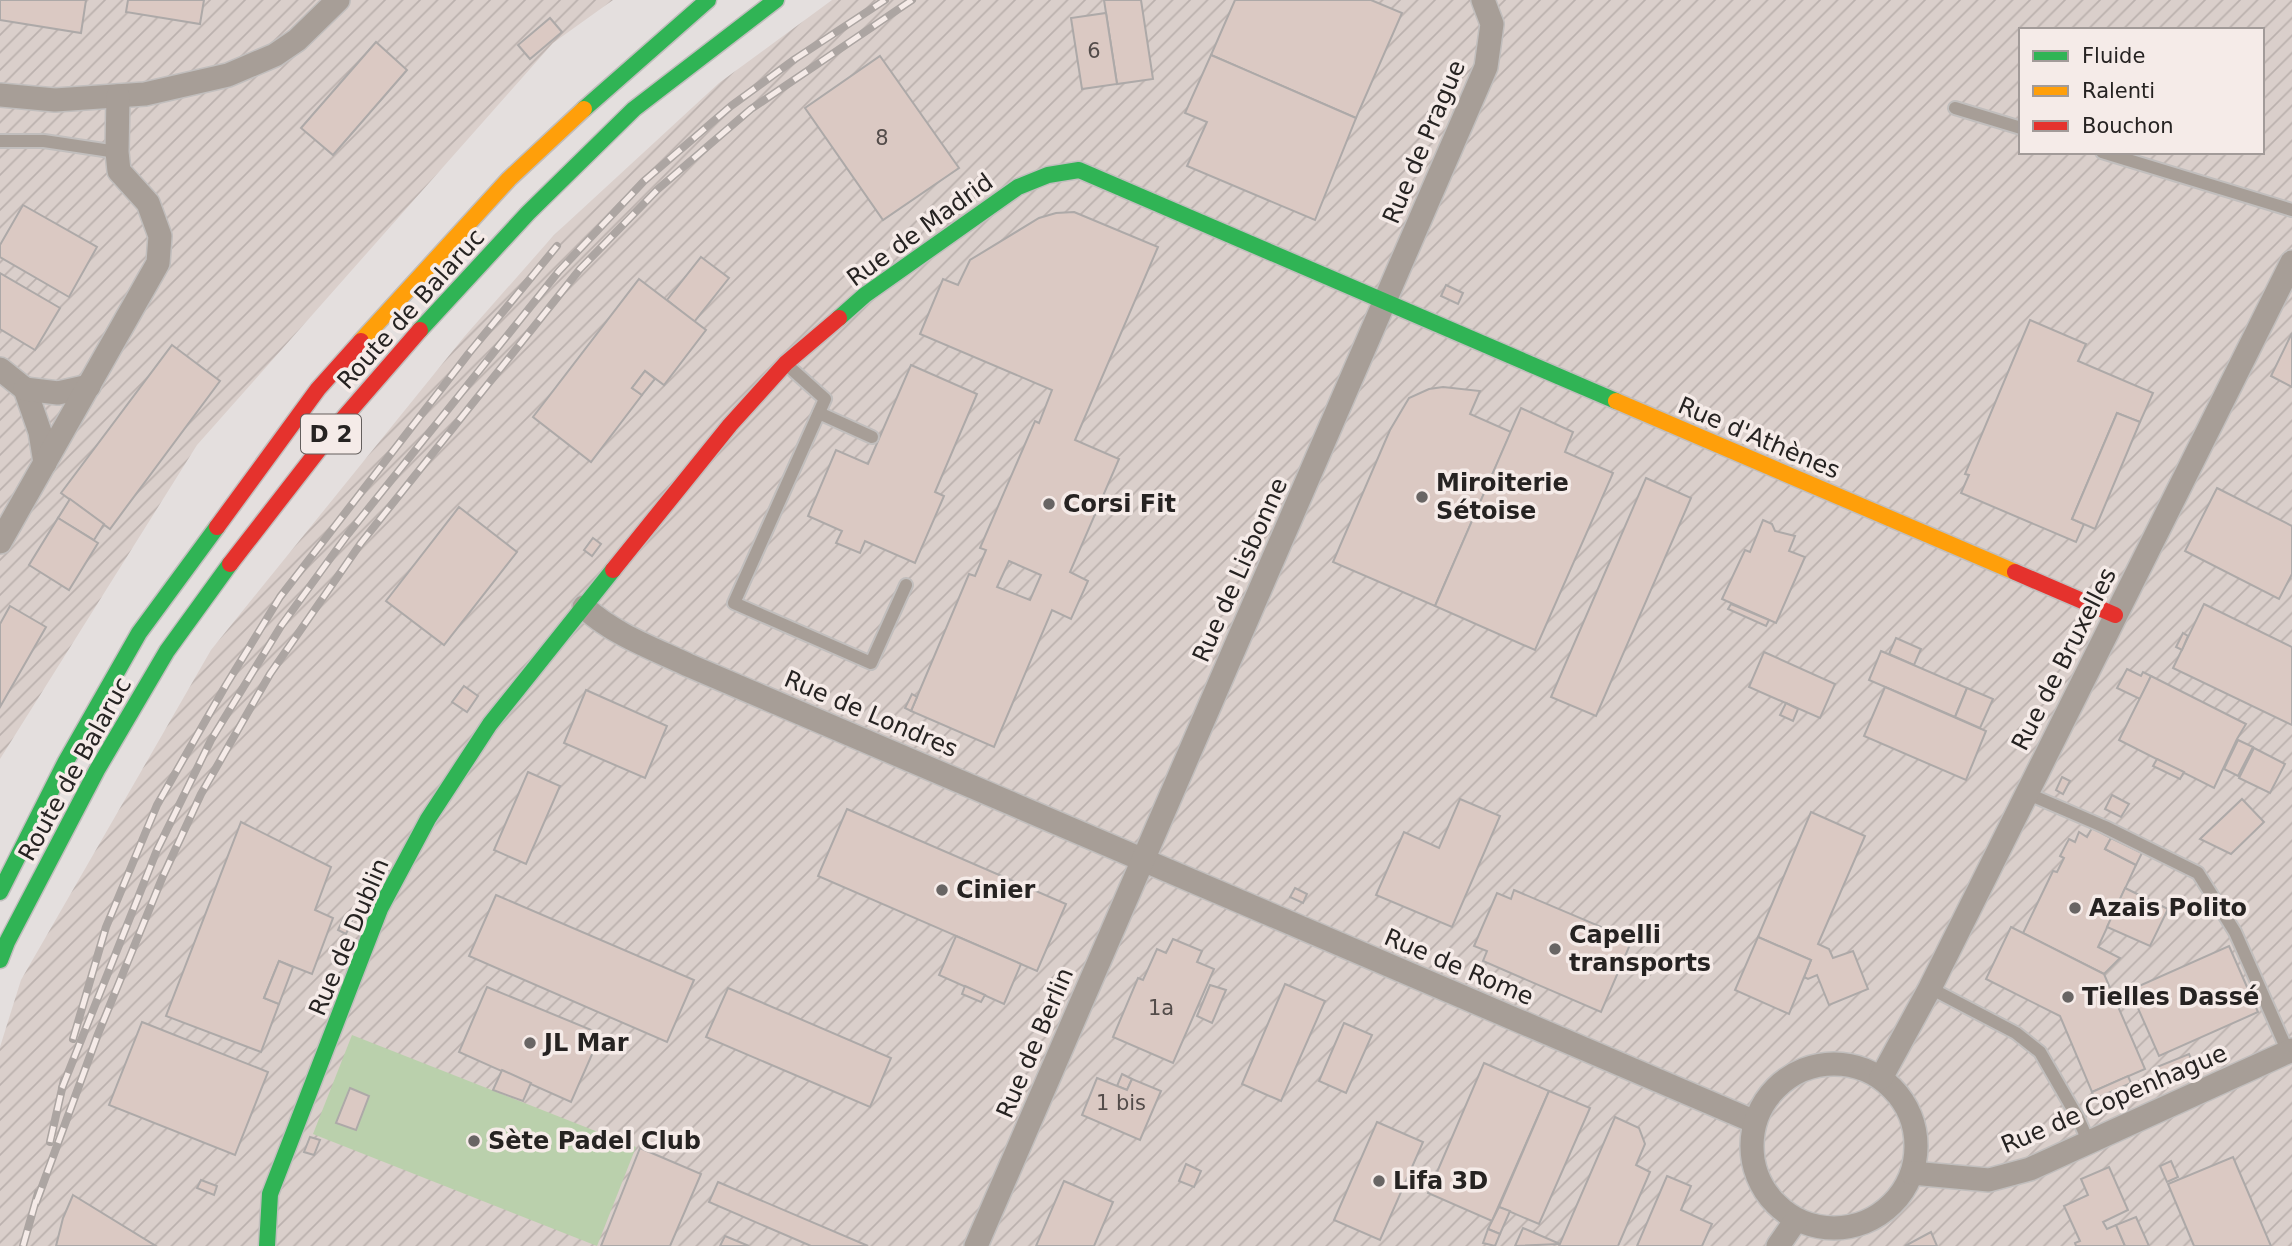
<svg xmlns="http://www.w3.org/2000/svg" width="2292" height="1246" font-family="'DejaVu Sans',sans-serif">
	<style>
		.industrial { fill: url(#industrial-furrows); fill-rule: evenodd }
		.park { fill: #bad0ac }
		.building { fill: #dbc9c3; stroke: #ada9a8; stroke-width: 2; fill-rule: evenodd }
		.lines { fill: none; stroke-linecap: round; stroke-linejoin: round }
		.lane-casing { stroke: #c1bebd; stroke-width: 16 }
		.street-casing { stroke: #c1bebd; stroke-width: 26 }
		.fast-casing { stroke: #c1bebd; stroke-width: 19 }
		.slow-casing { stroke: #c1bebd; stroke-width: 19 }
		.jam-casing { stroke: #c1bebd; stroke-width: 19 }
		.lane { stroke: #a79e97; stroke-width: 12 }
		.street { stroke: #a79e97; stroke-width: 23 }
		.fast { stroke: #30b455; stroke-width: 16 }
		.slow { stroke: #ff9f0a; stroke-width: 16 }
		.jam { stroke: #e5322d; stroke-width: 16 }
		.rail-casing { stroke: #aca5a2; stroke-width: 8 }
		.rail { stroke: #f5ebe8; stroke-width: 5; stroke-dasharray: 16; stroke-linecap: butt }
		.poi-dot { fill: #686564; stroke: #f5ebe8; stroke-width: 2.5 }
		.labels { text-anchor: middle; stroke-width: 7; stroke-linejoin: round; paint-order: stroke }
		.number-label { font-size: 21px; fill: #534c4a }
		.shield { fill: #f5ebe8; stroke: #645f5d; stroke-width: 2 }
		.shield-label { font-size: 23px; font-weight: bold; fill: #262322 }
		.street-label { font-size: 24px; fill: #262322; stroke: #f5ebe8 }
		.poi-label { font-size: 24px; font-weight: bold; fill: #262322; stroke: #f5ebe8; text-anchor: start }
	</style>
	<defs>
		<pattern id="industrial-furrows" width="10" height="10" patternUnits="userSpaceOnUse" patternTransform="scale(1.75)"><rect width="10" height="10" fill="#dacfcb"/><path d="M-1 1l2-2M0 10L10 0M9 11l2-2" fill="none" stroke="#bbb1ae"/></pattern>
	</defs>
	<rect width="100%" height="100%" fill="#e4dfde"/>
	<!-- industrial -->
	<g class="industrial">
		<path d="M0,0H613L553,43L197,445L0,759Z"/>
		<path d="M832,0H2292V1246H0V1047L21,980L211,650L464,337L554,235L719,83ZM2021,30H2262V152H2021Z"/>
	</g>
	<!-- park -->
	<path class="park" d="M352,1035L636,1147L597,1246L313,1134Z"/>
	<!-- building -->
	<g class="building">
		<path d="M0,0H86L81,33L0,20Z"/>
		<path d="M128,0H204L200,24L126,12Z"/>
		<path d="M1104,0H1141L1153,79L1117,84Z"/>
		<path d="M1235,0H1371L1402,13L1356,118L1211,55Z"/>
		<path d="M1106,13L1117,84L1082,89L1071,18Z"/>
		<path d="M550,18L562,32L530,59L518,45Z"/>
		<path d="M376,42L407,70L333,155L301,128Z"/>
		<path d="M1211,55L1356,118L1315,220L1187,166L1207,122L1185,113Z"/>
		<path d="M880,56L959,168L883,220L805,108Z"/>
		<path d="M23,205L97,247L69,297L0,257V245Z"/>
		<path d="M1074,212L1158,247L1075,440L1119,459L1070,572L1088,581L1071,619L1052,610L994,747L911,711L969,574L975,576L986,550L980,548L1035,421L1039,423L1052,390L920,334L943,279L958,285L970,260L1039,218L1056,213ZM1009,561L1041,575L1030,600L997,587Z"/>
		<path d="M701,257L729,278L694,322L667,300Z"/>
		<path d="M0,273L60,308L35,350L0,329Z"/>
		<path d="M639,279L706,330L664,385L645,371L632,388L642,395L591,462L533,417Z"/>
		<path d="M1446,285L1463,293L1458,304L1441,296Z"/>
		<path d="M2030,320L2086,344L2078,361L2153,393L2140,422L2117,413L2072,519L2084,524L2076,542L1961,493L1969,475L1965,474Z"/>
		<path d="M2292,333V387L2271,376Z"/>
		<path d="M172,345L220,381L110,529L61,493Z"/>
		<path d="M911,365L977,394L935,492L944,496L915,563L865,541L860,553L836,543L842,531L808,516L836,450L868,464Z"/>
		<path d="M645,371L655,379L642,395L632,388Z"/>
		<path d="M1443,387L1480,391L1470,414L1511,432L1435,606L1333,562L1390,430L1409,398L1429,389Z"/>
		<path d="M1521,408L1573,432L1565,452L1613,473L1535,650L1435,606Z"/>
		<path d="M2117,413L2140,422L2095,529L2072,519Z"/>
		<path d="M1646,478L1691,498L1596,716L1551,697Z"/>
		<path d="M2217,488L2292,526V574L2279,599L2185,551Z"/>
		<path d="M70,499L104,524L94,540L58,518Z"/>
		<path d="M459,507L517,552L444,645L386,601Z"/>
		<path d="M58,518L98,543L69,590L29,565Z"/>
		<path d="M1763,520L1772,524L1775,531L1795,536L1789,551L1805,557L1776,623L1722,599L1745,550L1750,552Z"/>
		<path d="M593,538L601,544L592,556L584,550Z"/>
		<path d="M1731,604L1769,620L1766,626L1728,609Z"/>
		<path d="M2204,604L2292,647V725L2173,668Z"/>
		<path d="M10,606L46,627L0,707V624Z"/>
		<path d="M2183,633L2188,636L2182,650L2176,647Z"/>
		<path d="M1896,638L1921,649L1914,665L1889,654Z"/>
		<path d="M1881,651L1967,688L1955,717L1869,680Z"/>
		<path d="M1764,652L1835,684L1820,718L1749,687Z"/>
		<path d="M2127,669L2141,676L2143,672L2151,676L2140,699L2117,688Z"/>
		<path d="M2151,676L2246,724L2237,739L2214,788L2119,740Z"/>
		<path d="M464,686L478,696L467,712L452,702Z"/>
		<path d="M1885,687L1986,731L1966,780L1864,736Z"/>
		<path d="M1967,688L1993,699L1980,728L1955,717Z"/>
		<path d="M586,690L667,726L645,778L564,743Z"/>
		<path d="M912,694L917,697L911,711L905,708Z"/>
		<path d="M1786,703L1798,709L1793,721L1780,715Z"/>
		<path d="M2238,740L2253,747L2238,776L2224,769Z"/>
		<path d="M2254,748L2285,764L2270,793L2239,778Z"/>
		<path d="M2157,759L2184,772L2180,779L2153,766Z"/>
		<path d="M528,772L560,786L526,864L494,850Z"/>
		<path d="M2062,777L2070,781L2063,794L2056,790Z"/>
		<path d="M2112,795L2129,804L2121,817L2105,809Z"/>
		<path d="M1460,799L1500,816L1452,927L1376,895L1404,832L1439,848Z"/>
		<path d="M2242,799L2264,822L2231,854L2200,839Z"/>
		<path d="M847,809L1066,904L1037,971L818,876Z"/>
		<path d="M1811,812L1865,836L1818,944L1829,949L1833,958L1853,951L1868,989L1829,1005L1817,975L1808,979L1804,977L1811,960L1758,937Z"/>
		<path d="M241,822L331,867L315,910L333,918L312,974L279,961L264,998L279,1004L261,1052L166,1016Z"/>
		<path d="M2092,828L2111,838L2105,849L2136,865L2098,947L2120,958L2104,974L2023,933L2053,871L2057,872L2064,858L2060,856L2069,839L2075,842L2079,832L2087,837Z"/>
		<path d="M2111,838L2142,853L2136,865L2105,849Z"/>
		<path d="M1295,888L1307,894L1303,903L1290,897Z"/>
		<path d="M2125,888L2168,909L2150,946L2107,927Z"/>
		<path d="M1514,890L1632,940L1601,1012L1483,961L1487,951L1474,946L1497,893L1511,899Z"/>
		<path d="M496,895L694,980L667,1042L469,956Z"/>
		<path d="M344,917L352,921L346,934L338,930Z"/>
		<path d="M2011,927L2104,974L2145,1069L2092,1092L2060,1016L1986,979Z"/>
		<path d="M956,936L1021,964L1004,1004L939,975Z"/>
		<path d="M1758,937L1811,960L1789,1014L1735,990Z"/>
		<path d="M1173,939L1202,951L1197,962L1214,969L1173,1063L1113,1037L1138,978L1143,980L1157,949L1166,953Z"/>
		<path d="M2229,946L2258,1012L2159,1056L2130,990Z"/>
		<path d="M279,961L293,967L279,1004L264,998Z"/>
		<path d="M1285,984L1325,1001L1281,1101L1242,1084Z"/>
		<path d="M1210,985L1226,990L1212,1023L1197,1016Z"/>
		<path d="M965,986L985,995L981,1002L962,994Z"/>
		<path d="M487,987L601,1034L571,1102L459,1052Z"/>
		<path d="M728,988L891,1058L870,1107L706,1037Z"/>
		<path d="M142,1022L268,1072L235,1155L109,1105Z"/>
		<path d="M1344,1023L1372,1035L1346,1093L1319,1081Z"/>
		<path d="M2189,1054L2195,1068L2158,1083L2152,1069Z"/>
		<path d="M1484,1063L1549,1091L1492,1221L1428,1193Z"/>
		<path d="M502,1070L531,1083L523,1101L493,1090Z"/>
		<path d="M1122,1074L1132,1079L1127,1090L1117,1086Z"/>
		<path d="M2128,1076L2131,1083L2095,1099L2092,1092Z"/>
		<path d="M1097,1078L1127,1090L1132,1079L1161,1091L1140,1140L1082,1115Z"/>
		<path d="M350,1088L369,1096L356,1130L336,1123Z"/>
		<path d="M1549,1091L1590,1108L1539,1224L1499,1207Z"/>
		<path d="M1615,1117L1639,1128L1645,1144L1636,1165L1650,1172L1618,1246H1559Z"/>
		<path d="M1377,1122L1423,1142L1380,1240L1334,1220Z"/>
		<path d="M310,1137L320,1140L314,1155L304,1152Z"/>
		<path d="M640,1148L701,1174L670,1246H601Z"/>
		<path d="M2233,1157L2271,1246H2194L2168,1184Z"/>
		<path d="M2171,1161L2178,1177L2167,1182L2160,1166Z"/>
		<path d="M1186,1164L1201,1171L1194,1187L1179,1181Z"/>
		<path d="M2109,1167L2128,1210L2103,1222L2107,1229L2116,1225L2125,1246H2076L2075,1243L2080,1241L2064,1206L2088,1195L2081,1179Z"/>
		<path d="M1667,1176L1691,1186L1681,1210L1712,1224L1702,1246H1637Z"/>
		<path d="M201,1180L217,1186L214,1195L197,1188Z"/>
		<path d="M1064,1181L1113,1202L1094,1246H1036Z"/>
		<path d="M718,1182L868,1246H811L709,1202Z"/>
		<path d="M73,1195L156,1246H56L63,1218Z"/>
		<path d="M1499,1207L1510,1211L1500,1234L1488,1229Z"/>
		<path d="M2136,1217L2149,1246H2125L2116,1225Z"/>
		<path d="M1523,1228L1560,1244L1515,1246Z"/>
		<path d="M1488,1229L1500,1234L1495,1246L1483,1243Z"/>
		<path d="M1931,1232L1937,1246H1905Z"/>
		<path d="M725,1236L749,1246H720Z"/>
	</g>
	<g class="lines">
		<defs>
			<g id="lane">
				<path d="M1955,108L2021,128"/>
				<path d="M0,141H44L117,152"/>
				<path d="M2102,152L2292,210"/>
				<path d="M786,364L825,399L734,603L871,663L906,585"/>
				<path d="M819,413L872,437"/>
				<path d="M2026,793L2105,827L2198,873L2235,932L2288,1052"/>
				<path d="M1930,988L2016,1033L2040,1052L2078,1118L2089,1143"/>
			</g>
			<g id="street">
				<path d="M0,95L55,100L145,94L228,75L275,55L297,40L338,0"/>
				<path d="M0,369L25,389L40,432L45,463"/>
				<path d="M25,389L58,393L89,386"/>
				<path d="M0,542L158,263L160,236L148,203L119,171L117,152L118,96"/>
				<path d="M584,607C613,634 652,648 688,665L1755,1122"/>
				<circle cx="1834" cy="1146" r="82"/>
				<path d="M1881,1078L1930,988L2292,262"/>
				<path d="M1912,1173L1989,1180L2030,1169L2292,1050"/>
				<path d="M976,1246L1486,67L1492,24L1483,0"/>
				<path d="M1778,1246L1796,1220"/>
			</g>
			<g id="fast">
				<path d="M584,109L708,0"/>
				<path d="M839,318L865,295L1018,187L1048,175L1079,170L1616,401"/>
				<path d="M420,330L528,213L634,109L776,0"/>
				<path d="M0,892L65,763L139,633L217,527"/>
				<path d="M0,960L7,942L97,770L167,651L230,564"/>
				<path d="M267,1246L270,1194L380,909L428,819L490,724L613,570"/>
			</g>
			<g id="slow">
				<path d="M361,341L509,179L584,109"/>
				<path d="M1616,401L2015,572"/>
			</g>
			<g id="jam">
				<path d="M217,527L318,389L361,341"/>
				<path d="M230,564L341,421L420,330"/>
				<path d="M613,570L730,425L786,363L839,318"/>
				<path d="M2015,572L2115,615"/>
			</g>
		</defs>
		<!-- lane casing -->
		<use href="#lane" class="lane-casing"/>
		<!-- street casing -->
		<use href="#street" class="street-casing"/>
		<!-- fast casing -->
		<use href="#fast" class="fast-casing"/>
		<!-- slow casing -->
		<use href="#slow" class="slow-casing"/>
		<!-- jam casing -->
		<use href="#jam" class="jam-casing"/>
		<!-- lane -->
		<use href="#lane" class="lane"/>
		<!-- street -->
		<use href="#street" class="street"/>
		<!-- fast -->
		<use href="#fast" class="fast"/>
		<!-- slow -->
		<use href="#slow" class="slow"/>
		<!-- jam -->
		<use href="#jam" class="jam"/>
		<defs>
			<g id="rail">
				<path d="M73,1039L106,927L157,805L226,685L280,597L469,353L557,246"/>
				<path d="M62,1088L157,850L211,740L281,626L348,534L559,271L644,181L731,106L795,59L885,0"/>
				<path d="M50,1142L64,1080"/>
				<path d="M36,1203L98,1034L163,876L201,794L270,674L361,543L580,269L658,189L751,109L912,0"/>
				<path d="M23,1246L38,1193"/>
			</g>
		</defs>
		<!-- rail casing -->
		<use href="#rail" class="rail-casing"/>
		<!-- rail -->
		<use href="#rail" class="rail"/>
	</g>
	<!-- markers -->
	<g class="poi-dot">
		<circle cx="1422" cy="497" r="7"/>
		<circle cx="1049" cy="504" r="7"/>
		<circle cx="942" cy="890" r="7"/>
		<circle cx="2075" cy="908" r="7"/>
		<circle cx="1555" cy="949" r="7"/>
		<circle cx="2068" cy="997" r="7"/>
		<circle cx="530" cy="1043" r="7"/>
		<circle cx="474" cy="1141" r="7"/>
		<circle cx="1379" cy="1181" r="7"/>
	</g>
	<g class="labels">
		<!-- number labels -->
		<g class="number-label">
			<text x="1094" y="58">6</text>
			<text x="882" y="145">8</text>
			<text x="1161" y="1015">1a</text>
			<text x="1121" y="1110">1 bis</text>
		</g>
		<!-- shield labels -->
		<rect class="shield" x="301" y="414.5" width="60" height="39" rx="5"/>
		<g class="shield-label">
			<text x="331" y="442">D 2</text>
		</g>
		<!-- street labels -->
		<g class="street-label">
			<text transform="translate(1424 142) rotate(-67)" y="8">Rue de Prague</text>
			<text transform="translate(920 230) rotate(-36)" y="8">Rue de Madrid</text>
			<text transform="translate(411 309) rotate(-48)" y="8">Route de Balaruc</text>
			<text transform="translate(1759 438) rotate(23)" y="8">Rue d'Athènes</text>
			<text transform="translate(1240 570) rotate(-66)" y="8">Rue de Lisbonne</text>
			<text transform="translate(2064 659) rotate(-63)" y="8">Rue de Bruxelles</text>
			<text transform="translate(871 714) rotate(23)" y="8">Rue de Londres</text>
			<text transform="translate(75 769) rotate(-61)" y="8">Route de Balaruc</text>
			<text transform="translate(349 937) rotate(-67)" y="8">Rue de Dublin</text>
			<text transform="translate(1459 967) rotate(23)" y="8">Rue de Rome</text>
			<text transform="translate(1035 1043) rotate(-67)" y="8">Rue de Berlin</text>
			<text transform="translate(2114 1099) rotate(-23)" y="8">Rue de Copenhague</text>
		</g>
		<!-- poi labels -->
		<g class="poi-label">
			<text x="1436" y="491">Miroiterie<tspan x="1436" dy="28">Sétoise</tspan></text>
			<text x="1063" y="512">Corsi Fit</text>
			<text x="956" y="898">Cinier</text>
			<text x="2089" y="916">Azais Polito</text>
			<text x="1569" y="943">Capelli<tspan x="1569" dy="28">transports</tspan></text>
			<text x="2082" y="1005">Tielles Dassé</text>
			<text x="544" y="1051">JL Mar</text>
			<text x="488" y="1149">Sète Padel Club</text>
			<text x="1393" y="1189">Lifa 3D</text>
		</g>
	</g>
	<!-- legend -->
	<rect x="2019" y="28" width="245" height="126" fill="#f5ebe8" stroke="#a29b99" stroke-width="2"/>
	<rect x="2033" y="51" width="35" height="10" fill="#30b455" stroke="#a29b99" stroke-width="2"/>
	<text x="2082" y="63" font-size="21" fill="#262322">Fluide</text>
	<rect x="2033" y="86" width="35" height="10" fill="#ff9f0a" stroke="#a29b99" stroke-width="2"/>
	<text x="2082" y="98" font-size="21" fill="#262322">Ralenti</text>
	<rect x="2033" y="121" width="35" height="10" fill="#e5322d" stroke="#a29b99" stroke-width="2"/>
	<text x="2082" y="133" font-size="21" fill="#262322">Bouchon</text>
</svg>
